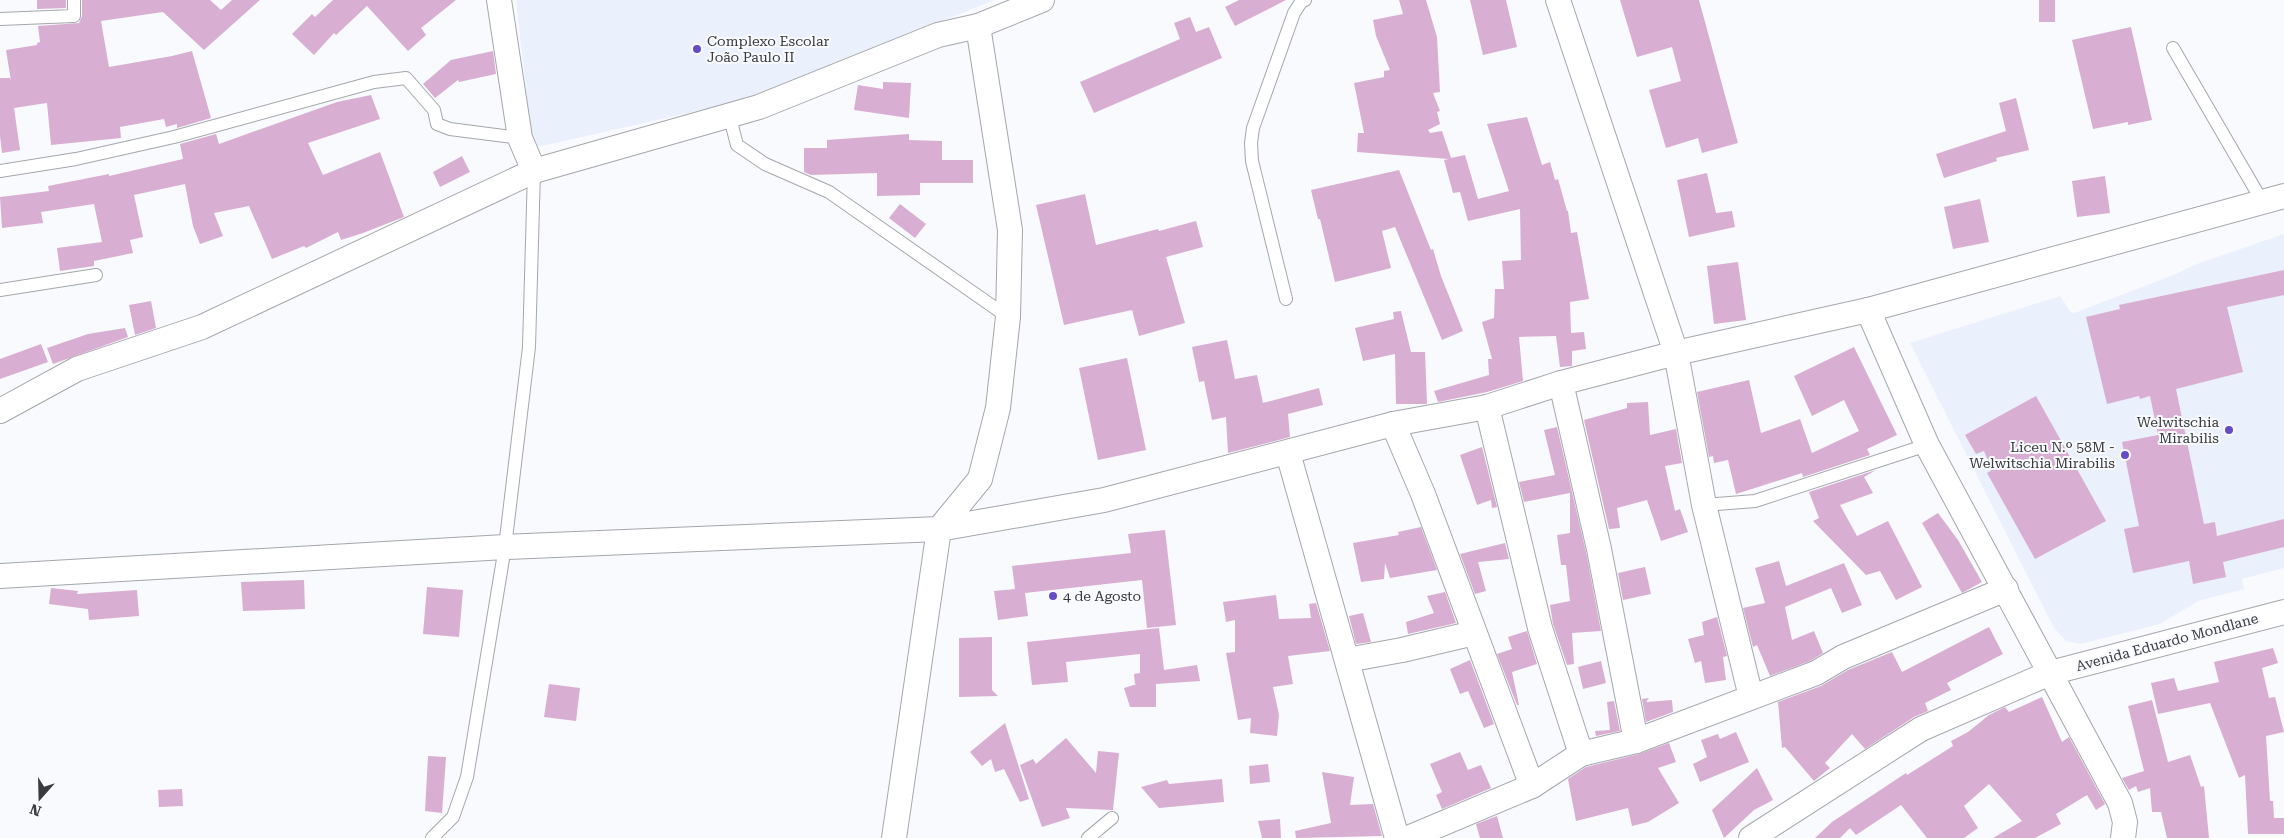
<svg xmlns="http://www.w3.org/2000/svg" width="2284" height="838" font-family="'Roboto Serif',serif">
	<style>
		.built { fill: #eaf0fc }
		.building { fill: #d9aed3 }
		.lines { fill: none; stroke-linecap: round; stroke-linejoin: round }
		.lane-casing { stroke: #a4a7ab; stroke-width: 14 }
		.street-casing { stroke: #a4a7ab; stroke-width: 26 }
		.lane { stroke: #fff; stroke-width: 12 }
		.street { stroke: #fff; stroke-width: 24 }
		.poi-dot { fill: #654bc4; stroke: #f8fafe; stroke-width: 2 }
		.labels { text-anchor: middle; stroke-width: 4; stroke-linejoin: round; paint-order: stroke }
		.poi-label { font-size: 14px; fill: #393b3d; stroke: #f8fafe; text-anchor: start }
		.street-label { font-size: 14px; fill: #393b3d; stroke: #f8fafe }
	</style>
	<rect width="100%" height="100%" fill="#f8fafe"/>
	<!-- built -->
	<g class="built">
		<path d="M516,0H994L750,99L533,148Z"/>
		<path d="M2284,234V568L2242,579L2244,589L2198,601L2160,624L2081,644L2066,641L2054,628L1910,343L2060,296L2072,314L2176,274L2197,264Z"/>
	</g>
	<!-- building -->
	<g class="building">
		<path d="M37,0H66V8L37,9Z"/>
		<path d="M82,0H210L221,10L232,0H260L204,50L163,12L101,21L109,67L172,56L192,51L211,118L177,128V124L166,127L164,119L120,127L121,138L51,145L47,103L14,108L20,150L2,153L0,136V78H10L11,81L6,50L37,45V43L40,42L38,26L79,23L82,16Z"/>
		<path d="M333,0H456L421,28L426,35L408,51L367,6L336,35L334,33L314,55L292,34L312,14L315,17Z"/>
		<path d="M1239,0H1286L1235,26L1225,7Z"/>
		<path d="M1399,0H1426L1437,37L1440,92L1433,93L1440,111L1437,112L1440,124L1428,130L1430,133L1442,131L1451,158L1465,155L1478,199L1509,191L1487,124L1527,117L1542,165L1550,162L1555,180L1558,179L1567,211H1568L1571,233L1577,232L1589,299L1570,302L1571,333L1584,332L1586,349L1572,351V366L1560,367L1556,336L1519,337L1523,381L1487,392L1438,402L1434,391L1489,375L1488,359H1492L1482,322L1494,318L1495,289H1504L1502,261L1521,260L1520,209L1468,221L1460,192L1453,193L1444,160L1449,159L1357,152L1358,133H1364L1354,83L1384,77V71L1390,70L1376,36L1373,20L1403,14Z"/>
		<path d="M1470,0H1506L1517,47L1483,55Z"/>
		<path d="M1620,0H1699L1738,143L1702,153L1698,138L1666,148L1649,90L1681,81L1672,47L1637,57Z"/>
		<rect x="2039" y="0" width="16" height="22"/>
		<path d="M1190,17L1196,32L1209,27L1222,58L1094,113L1080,82L1180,39L1174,23Z"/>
		<path d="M2131,27L2152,120L2128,125V122L2093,129L2072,40Z"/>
		<path d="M493,51L496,74L459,82L458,80L435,98L423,84L451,60Z"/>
		<path d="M883,82L911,83L909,118L854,110L858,85L883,89Z"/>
		<path d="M371,95L380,119L308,143L323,175L380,152L404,217L363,233L341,240L338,232L306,248L304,246L272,259L249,206L214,213L223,236L200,244L193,226L185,184L134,195L143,237L130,240L133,253L94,261V266L60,271L57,248L102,242L94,204L41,212L43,223L2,228L0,197L49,191L48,186L109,174V176L183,159L180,144L216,134L219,144L337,102Z"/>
		<path d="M2016,98L2029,150L1996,158L1997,161L1944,178L1936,154L2006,131L1999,103Z"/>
		<path d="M909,134V140L942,141V160H973V183H920V195L877,196V173L811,175L804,172V148H827V140Z"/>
		<path d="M462,156L470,172L440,187L433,172Z"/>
		<path d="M1399,170L1431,250L1433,249L1441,276L1463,331L1442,340L1395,227L1382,231L1391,268L1335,282L1320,219H1318L1311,190Z"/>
		<path d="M1707,173L1716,213L1732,211L1735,227L1689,237L1677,180Z"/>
		<path d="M2105,176L2110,213L2077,217L2072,181Z"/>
		<path d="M1085,194L1096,245L1158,229L1159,231L1196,221L1203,247L1166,257L1185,323L1139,336L1132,310L1064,325L1036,205Z"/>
		<path d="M1980,199L1989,242L1953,249L1944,207Z"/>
		<path d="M900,204L926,224L915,238L889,218Z"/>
		<path d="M1738,262L1746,320L1714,324L1707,266Z"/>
		<path d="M2284,270V295L2227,307L2243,372L2176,389L2204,524L2215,522L2217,536L2284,519V547L2223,562L2226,577L2193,584L2189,561L2133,573L2124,529L2139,526L2122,442L2158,435L2150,396L2140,399L2139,396L2107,404L2086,317L2120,309L2119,305Z"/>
		<path d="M151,301L156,328L135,335L129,305Z"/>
		<path d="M1401,311L1411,352H1425L1427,404H1396L1395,354L1363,361L1355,328L1394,319L1393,312Z"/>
		<path d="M125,328L128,337L53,364L47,348L88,334Z"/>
		<path d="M1227,340L1235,379L1257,375L1263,403L1319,388L1323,405L1288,414L1290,437L1228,453L1226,417L1212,420L1204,381L1199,382L1192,347Z"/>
		<path d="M41,344L48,362L0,379V359Z"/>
		<path d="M1854,347L1897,435L1867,449L1870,455L1803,477L1802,473L1736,494L1728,460L1714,463L1713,456L1709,457L1697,392L1749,380L1761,433L1800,419L1812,453L1859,431L1844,400L1812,416L1794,376Z"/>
		<path d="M1127,358L1146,450L1098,460L1079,368Z"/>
		<path d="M2036,396L2106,521L2035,559L1987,473L1992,470L1984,451L1976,454L1965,435Z"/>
		<path d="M1648,402L1650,435L1676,429L1682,463L1665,466L1675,511L1680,509L1688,532L1661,541L1647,500L1617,508L1620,528L1609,529L1584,420L1627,408V403Z"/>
		<path d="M1557,427L1586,552L1601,631L1572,633L1574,664L1567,665L1553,624L1550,605L1570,601L1566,565H1561L1557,535L1570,533V493L1524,502L1519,482L1555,475L1544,430Z"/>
		<path d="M1482,447L1497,507L1492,508L1491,500L1477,505L1460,455Z"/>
		<path d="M1876,470L1864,477L1873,493L1840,505L1857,536L1888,521L1922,587L1896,600L1880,571L1866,575L1813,521L1819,518L1809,492Z"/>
		<path d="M1938,513L1958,540L1982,582L1962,593L1922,523Z"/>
		<path d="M1421,527L1437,570L1390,578L1385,563L1384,579L1361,582L1353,543L1399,535L1398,532Z"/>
		<path d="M1165,530L1176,625L1147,628L1142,580L1025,593L1028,616L998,620L994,591L1015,589L1012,566L1131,553L1128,534Z"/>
		<path d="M1505,543L1509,559L1478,562L1486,591L1475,594L1460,554Z"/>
		<path d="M1779,561L1786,586L1844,563L1862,605L1842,613L1831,588L1785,607L1792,640L1814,631L1823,653L1810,661L1770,676L1757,645L1753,647L1743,608L1765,603L1755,568Z"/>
		<path d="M1645,567L1651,594L1623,600L1618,573Z"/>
		<path d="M304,580L305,609L243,611L241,582Z"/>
		<path d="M427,587L463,590L459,637L423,634Z"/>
		<path d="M51,588L78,591L77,594L137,590L139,616L89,620L88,609L49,604Z"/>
		<path d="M1445,592L1456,623L1408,634L1406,622L1434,613L1427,596Z"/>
		<path d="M1276,595L1279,619L1311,618L1309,604L1316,603L1330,651L1288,656L1293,684L1273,687L1279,715L1277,736L1250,733L1251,718L1238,720L1226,653L1235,652V620L1226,622L1223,602Z"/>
		<path d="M1363,613L1371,642L1356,644L1349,616Z"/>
		<path d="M1717,617L1727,656L1723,657L1726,680L1705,683L1701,661L1695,663L1688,639L1704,635L1702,622Z"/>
		<path d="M1989,627L2003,654L1947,683L1951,690L1925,703L1928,711L1914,717L1865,749L1852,734L1825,763L1830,768L1814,781L1785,747L1782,748L1778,702L1821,686L1848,670L1892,652L1902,672Z"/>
		<path d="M1159,628L1164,670L1197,665L1200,681L1156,684V707H1130L1124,688L1137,684H1135L1134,674L1140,673V654L1066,662L1068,682L1032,685L1027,642Z"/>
		<path d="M1527,631L1537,664L1512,672L1519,705H1517L1497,654L1512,649L1508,637Z"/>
		<path d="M992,637V690L998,696L959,697V638Z"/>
		<path d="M2273,648L2278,663L2262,668L2269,698L2275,697L2284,732L2266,736L2270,801H2273L2274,818H2284V834H2248L2245,775L2239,778L2210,703L2158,714L2151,683L2174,678L2178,691L2219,682L2214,662Z"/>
		<path d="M1470,660L1494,724L1484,728L1468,691L1460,694L1450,669Z"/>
		<path d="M1601,661L1606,683L1583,689L1578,667Z"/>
		<path d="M549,684L580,688L576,721L544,717Z"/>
		<path d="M2042,697L2062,742L2069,737L2105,804L2096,810L2087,795L2056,814L2061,824L2035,838H1993L2022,821L1989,784L1964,806L1978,828L1964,838H1927L1901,805L1856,835L1850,828L1840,838H1815L1832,822L1906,773L1907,775L1953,746L1951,741L1968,732L1989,715L2005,707L2009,712Z"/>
		<path d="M1649,698L1646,702L1672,700L1673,712L1646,722L1642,699Z"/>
		<path d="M2152,700L2168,762L2190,755L2201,787L2204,786L2209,838H2167L2161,812H2152L2150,788L2138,792L2136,786L2129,790L2122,778L2144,771L2128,706Z"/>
		<path d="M1614,701L1620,731L1596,736L1595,731L1610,730L1607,702Z"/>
		<path d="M1005,723L1029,799L1020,802L1004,769L995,772L991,759L982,766L970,752Z"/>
		<path d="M1736,732L1749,762L1700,782L1693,764L1707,757L1701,740L1718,734L1720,739Z"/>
		<path d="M1066,738L1096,773L1098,751L1119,753L1113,810L1066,808L1070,818L1042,827L1020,765L1033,759L1036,764Z"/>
		<path d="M1669,743L1676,762L1658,768L1679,803L1648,822L1632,826L1628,808L1576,821L1568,779L1586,767L1639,754Z"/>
		<path d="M1460,752L1468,770L1481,765L1491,788L1442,809L1436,795L1442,792L1430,764Z"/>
		<path d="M428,756L446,757L442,813L425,811Z"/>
		<path d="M1268,764L1270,782L1250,784L1249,766Z"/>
		<path d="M1757,768L1773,800L1754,810L1724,838L1712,810Z"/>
		<path d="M1322,772L1354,777L1350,805L1373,804L1382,836L1296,838L1295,831L1331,823Z"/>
		<path d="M1222,779L1224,802L1159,808L1141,787L1167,780L1169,784Z"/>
		<path d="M182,789L183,806L159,807L158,790Z"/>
		<path d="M1497,816L1503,838H1480L1476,824Z"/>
		<path d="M1280,819L1281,838H1262L1258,821Z"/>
	</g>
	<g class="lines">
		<defs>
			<g id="lane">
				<path d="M0,19L74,16V0"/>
				<path d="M2173,48L2262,201"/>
				<path d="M729,114L737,145L765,164L829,192L1008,317"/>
				<path d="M0,171L76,159L174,137L374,82L406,78L434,110L437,124L450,129L520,138"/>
				<path d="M0,290L96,275"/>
				<path d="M1286,299L1252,161L1251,143L1253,128L1294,13L1301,2L1305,0"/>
				<path d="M1704,505L1755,501L1927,445"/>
				<path d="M432,838L453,817L467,777L505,547L529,347L534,171"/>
				<path d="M1088,838L1112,818"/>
			</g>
			<g id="street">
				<path d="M499,0L520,138L534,171"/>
				<path d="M1558,0L1676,353L1704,505L1751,697"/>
				<path d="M1868,310L1927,445L2120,803L2125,822L2123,838"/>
				<path d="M1561,383L1599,549L1636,741"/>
				<path d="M1487,407L1540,628L1581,754"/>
				<path d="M0,411L77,369L202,327L534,171L759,107L938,35L978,26L1042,0"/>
				<path d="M1393,424L1423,494L1532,786"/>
				<path d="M1288,453L1397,838"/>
				<path d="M0,576L505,547L939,529L1104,500L1393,424L1487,407L1561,383L1676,353L1868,310L2284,196"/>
				<path d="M1347,660L1402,650L1474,633"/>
				<path d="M894,838L939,529L980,479L998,408L1008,317L1010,230L978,26"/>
				<path d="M1408,838L1532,786L1581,754L1636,741L1816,673L1843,657L2006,589"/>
				<path d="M1751,838L1921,729L2050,673L2284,612"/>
			</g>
		</defs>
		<!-- lane casing -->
		<use href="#lane" class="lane-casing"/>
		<!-- street casing -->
		<use href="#street" class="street-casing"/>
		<!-- lane -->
		<use href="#lane" class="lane"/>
		<!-- street -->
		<use href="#street" class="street"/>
	</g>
	<!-- markers -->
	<g class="poi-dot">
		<circle cx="697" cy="49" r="5"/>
		<circle cx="2229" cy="430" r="5"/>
		<circle cx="2125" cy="455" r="5"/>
		<circle cx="1053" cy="596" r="5"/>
	</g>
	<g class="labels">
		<!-- poi labels -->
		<g class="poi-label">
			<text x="707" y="46">Complexo Escolar<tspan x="707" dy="16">João Paulo II</tspan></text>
			<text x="2219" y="427" text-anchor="end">Welwitschia<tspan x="2219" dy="16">Mirabilis</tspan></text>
			<text x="2115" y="452" text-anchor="end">Liceu N.º 58M -<tspan x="2115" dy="16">Welwitschia Mirabilis</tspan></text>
			<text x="1063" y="601">4 de Agosto</text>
		</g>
		<!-- street labels -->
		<g class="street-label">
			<text transform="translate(2167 642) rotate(-15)" y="5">Avenida Eduardo Mondlane</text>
		</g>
	</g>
	<!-- north arrow -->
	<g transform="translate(40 798) rotate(200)" stroke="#f8fafe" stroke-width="4" paint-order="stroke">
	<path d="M0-4L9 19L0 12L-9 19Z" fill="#393b3d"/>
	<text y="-8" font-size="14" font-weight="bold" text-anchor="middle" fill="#393b3d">N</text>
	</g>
</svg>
